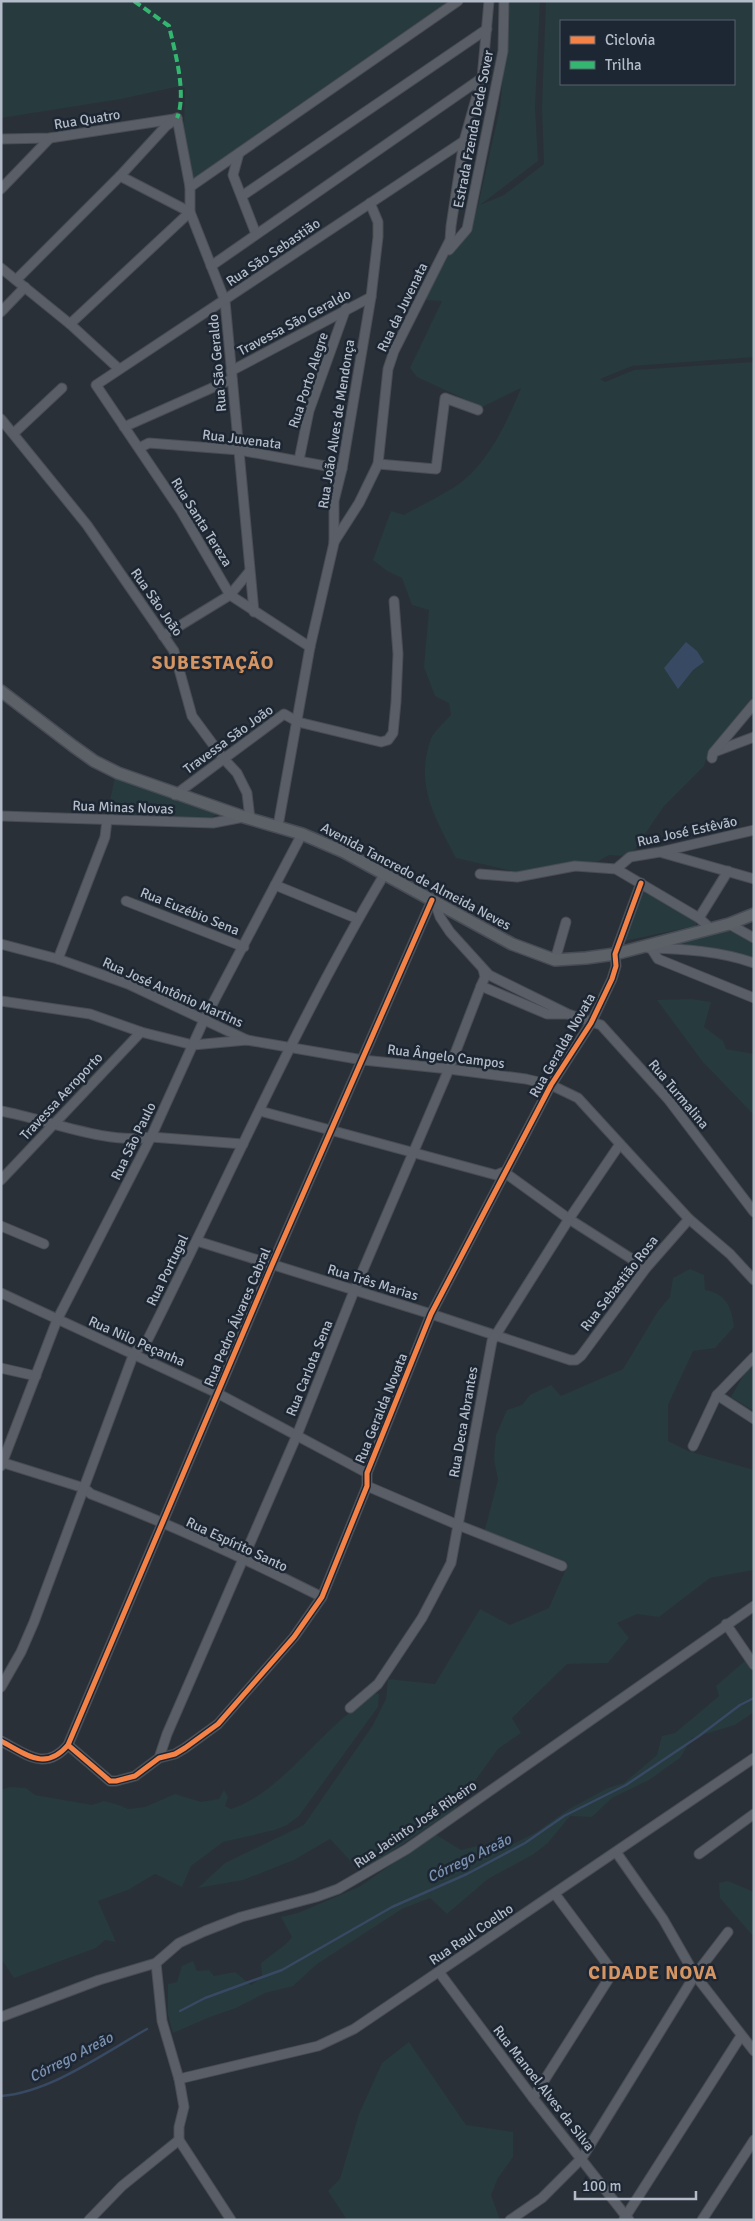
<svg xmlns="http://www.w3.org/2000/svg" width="755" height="2221" font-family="Signika,sans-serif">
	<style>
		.green { fill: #273a3e; fill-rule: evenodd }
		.water { fill: #384963 }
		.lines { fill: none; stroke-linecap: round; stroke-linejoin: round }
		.stream { stroke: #384963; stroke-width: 2.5 }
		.minor-casing { stroke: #484c53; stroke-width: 11 }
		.major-casing { stroke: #484c55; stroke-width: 14 }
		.minor { stroke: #5a5e66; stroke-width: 9 }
		.major { stroke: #5c6168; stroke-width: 11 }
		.quiet { stroke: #33b770; stroke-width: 4; stroke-dasharray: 8 4; stroke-linecap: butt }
		.cycleway-casing { stroke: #1d2633; stroke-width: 8 }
		.cycleway { stroke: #f48246; stroke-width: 5 }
		.labels { text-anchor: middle; stroke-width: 5; stroke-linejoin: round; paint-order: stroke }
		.street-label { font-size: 14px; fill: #b4bcc9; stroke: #1d2633 }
		.water-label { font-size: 15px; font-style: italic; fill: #7c92b1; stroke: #1d2633 }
		.district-label { font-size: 19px; font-weight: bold; letter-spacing: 1px; fill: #d59563; stroke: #1d2633 }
	</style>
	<rect width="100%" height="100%" fill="#2a3038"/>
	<!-- green -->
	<g class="green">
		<path d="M1,1H452L282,120L191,180L184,126L185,88L176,87L121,99L1,118Z"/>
		<path d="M510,1H540L535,107L538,161L480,205L504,195L544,164L542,106L546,1H754V357L632,366L600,379L605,382L634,370L754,362V697L709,750L704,766L664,806L633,852L625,856L609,855L597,862H574L516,872L456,858C436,819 414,785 431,739C434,731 445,722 451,715L449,703L435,696L424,667L429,610L412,605L402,578L387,571L373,560L391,511L404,515C421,505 450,492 464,480C491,457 508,420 521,388L482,407L417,377L410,368L442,301L424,300L449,255L470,229L478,206L500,108ZM561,21H734V84H561Z"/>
		<path d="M115,777L152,792L220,812L210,819L107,815Z"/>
		<path d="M644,890L697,921L696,926L624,941Z"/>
		<path d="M728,930L754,943V959L701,946L668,945Z"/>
		<path d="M691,999L711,1002L704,1027L723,1041L726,1049L754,1054V1115L703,1062L657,1000Z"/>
		<path d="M690,1269L704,1275L705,1290C726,1293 732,1308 734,1327L715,1348L693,1351L668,1405V1441L688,1451L754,1470V1570L710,1578L659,1617L637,1614L617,1623L629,1638L608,1663L567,1664L512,1718L521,1733L498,1749L455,1809L361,1872L330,1839L294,1860L243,1880L198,1888L225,1863L304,1825L373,1725L386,1699L388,1679L435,1684L480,1609L510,1625L549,1608L568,1564L484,1533L498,1480L494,1459L496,1435L507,1410L522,1405L530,1395L551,1385L561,1396L623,1369L658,1311L670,1297L673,1278Z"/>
		<path d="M754,1364V1411L731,1397L746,1371Z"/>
		<path d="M747,1659L754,1669V1712L735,1725L692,1738L680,1758L649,1780L612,1798L592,1817L570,1816L548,1843L534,1854L488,1879L447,1914L430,1898L402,1909L317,1964L293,1986L265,1993L236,2008L210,2017L173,2033L168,2015V1984L177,1982L182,1966L193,1961L197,1971L209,1970L214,1976L235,1972L251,1985L262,1977L261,1963L286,1944L292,1937L281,1917L298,1913L359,1887L435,1834L461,1850L490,1843L493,1854L535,1833L569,1809L608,1788L624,1783L657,1755L662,1736L675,1733L719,1696L716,1686Z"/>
		<path d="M372,1693L379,1694L378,1707L299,1816L287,1825L275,1830L223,1842L191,1866L182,1887L155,1874L128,1890L98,1901L116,1942L105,1940L96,1948L14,1978L1,1959V1790L10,1787L26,1788L35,1795L92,1805L104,1801L119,1805L128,1809L145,1807L175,1794L201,1802L219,1799L224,1790L228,1797L225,1806L231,1809C270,1796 299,1759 328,1732C342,1718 357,1706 372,1693Z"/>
		<path d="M728,1881L754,1892V1937L720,1898L719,1883Z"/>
		<path d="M409,2042L466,2125L513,2132V2157L498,2178L491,2195L500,2220H347L328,2191L340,2179L359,2114L382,2063Z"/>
	</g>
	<!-- water -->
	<path class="water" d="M686,642L697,651L704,662L693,670L678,689L664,668Z"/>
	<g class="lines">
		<!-- stream -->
		<g class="stream">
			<path d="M180,2011L205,1998L282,1970L392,1907L467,1874L525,1843L564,1816L626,1785L699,1736L740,1705L754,1698"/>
			<path d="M1,2096C51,2092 104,2053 147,2029"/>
		</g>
		<defs>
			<g id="minor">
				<path d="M177,118L190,187V212L225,301L254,612"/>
				<path d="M1,139L50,138L174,119"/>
				<path d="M239,153L233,175L256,234"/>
				<path d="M190,187L458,1"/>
				<path d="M1,189L50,138"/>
				<path d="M242,196L487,29"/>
				<path d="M449,250L467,229L503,51L504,1"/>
				<path d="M211,266L482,78"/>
				<path d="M1,268L70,324L119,369"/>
				<path d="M16,280L120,176L166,126L177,118"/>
				<path d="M1,312L25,287"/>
				<path d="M70,324L190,212L120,176"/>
				<path d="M231,371L371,297"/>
				<path d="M1,419L87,525L174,651L192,716L223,758L237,773L247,793L250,819"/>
				<path d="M124,427L232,379"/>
				<path d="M14,433L62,388"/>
				<path d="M139,448L149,443L239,450L342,469"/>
				<path d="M299,460L309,411L346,308"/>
				<path d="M378,464L436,469L445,398L478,410"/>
				<path d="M334,542L359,503L378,464L388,369L394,351L450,240L451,226L464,141L482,78L489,1"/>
				<path d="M163,636L230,595L249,572"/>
				<path d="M310,647L230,595L181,511L96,385L464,141"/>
				<path d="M714,752L754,737"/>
				<path d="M712,758L713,753L754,704"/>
				<path d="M175,795L284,714L298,722L381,742L388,740L393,733L396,702L398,654L394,601"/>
				<path d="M1,816L213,823L244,817"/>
				<path d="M278,826L310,647L334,543V501L342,469L371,297L378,237V222L370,203"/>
				<path d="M663,853L754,879"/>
				<path d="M616,869L630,857L660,852L754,830"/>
				<path d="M480,874L517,877L575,866L616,869L699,918L710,928"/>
				<path d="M275,885L358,919"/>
				<path d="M126,901L244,947"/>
				<path d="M435,903L440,917L450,932L489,975L568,1014L601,1025L668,1099L754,1212"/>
				<path d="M699,918L728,871"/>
				<path d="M729,924L754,938"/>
				<path d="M1,944L58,959L128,984L247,1040"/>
				<path d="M648,948C684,949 720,951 754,963"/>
				<path d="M651,948L658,959L754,998"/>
				<path d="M58,959L105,837L107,820"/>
				<path d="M555,960L566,922"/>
				<path d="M481,986L547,1014H566"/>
				<path d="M1,1001L90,1014L141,1032L193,1045L247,1040L363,1060L449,1069L526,1079L551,1085L578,1098L689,1219L730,1254L754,1280"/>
				<path d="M1,1111C46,1119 106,1145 151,1137L243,1144"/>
				<path d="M260,1111L496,1175L504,1172L569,1219L646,1268"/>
				<path d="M1,1180L141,1032"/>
				<path d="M1,1226L44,1244"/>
				<path d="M197,1241L431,1314L570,1360H576L581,1356L646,1268L689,1219"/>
				<path d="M1,1293L217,1393L367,1473"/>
				<path d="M1,1368L36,1376"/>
				<path d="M717,1395L754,1419"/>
				<path d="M693,1446L717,1395L754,1357"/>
				<path d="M1,1462L84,1488L91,1494C170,1524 246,1559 322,1597"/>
				<path d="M1,1466L57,1320L151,1137L204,1020L302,834"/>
				<path d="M367,1486L458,1525L562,1566"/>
				<path d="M726,1624L754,1665"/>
				<path d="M1,1687L21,1652L34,1622L134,1353L148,1339C226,1184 295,1024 384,875"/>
				<path d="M350,1708L378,1684L422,1618L451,1563L492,1341L569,1219L620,1144"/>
				<path d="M1,1741C26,1754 45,1772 68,1745L110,1781H116L135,1776L159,1758L175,1754L185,1748L218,1724L294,1637L322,1597L367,1486V1473L431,1314L551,1085L591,1023L612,979L616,966L615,954L641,883"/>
				<path d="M68,1745L272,1265L432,900"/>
				<path d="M159,1758L167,1734L297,1435L354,1291L449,1069L481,986L485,977L483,969"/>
				<path d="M616,1852L663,1919L695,1975L754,2051"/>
				<path d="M699,1854L754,1814"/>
				<path d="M156,1963L162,2021L179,2079L184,2107L179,2127V2140L231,2220"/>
				<path d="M439,1972L533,2098L629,2220"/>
				<path d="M1,2017L99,1980L156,1963L179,1943L205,1931L241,1917L316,1897L338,1889L407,1849L754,1606"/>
				<path d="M179,2079L318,2046L354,2029L754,1758"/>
				<path d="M533,2098L613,1972L555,1894"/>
				<path d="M624,2219L741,2036"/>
				<path d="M89,2220L122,2186L179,2140"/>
				<path d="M510,2220L542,2198L582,2158L695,1975L728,1932"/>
				<path d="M702,2220L754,2140"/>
			</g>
			<path id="major" d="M1,691L73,746L94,761L118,773L244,817L302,834L344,852L512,944L555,960L586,958L615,954L729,924L754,914"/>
		</defs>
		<!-- minor casing -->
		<use href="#minor" class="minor-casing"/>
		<!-- major casing -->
		<use href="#major" class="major-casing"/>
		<!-- minor -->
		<use href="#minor" class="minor"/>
		<!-- major -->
		<use href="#major" class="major"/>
		<!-- quiet -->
		<path class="quiet" d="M134,1L169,26C175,52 187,94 177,118"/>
		<defs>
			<g id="cycleway">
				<path d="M1,1741C26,1754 45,1772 68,1745L110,1781H116L135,1776L159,1758L175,1754L185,1748L218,1724L294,1637L322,1597L367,1486V1473L431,1314L551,1085L591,1023L612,979L616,966L615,954L641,883"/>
				<path d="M68,1745L272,1265L432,900"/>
			</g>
		</defs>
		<!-- cycleway casing -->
		<use href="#cycleway" class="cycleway-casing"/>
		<!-- cycleway -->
		<use href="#cycleway" class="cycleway"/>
	</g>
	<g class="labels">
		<!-- street labels -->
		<g class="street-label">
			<text transform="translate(87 119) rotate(-9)" y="5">Rua Quatro</text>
			<text transform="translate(473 129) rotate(-79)" y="5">Estrada Fzenda Dede Sover</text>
			<text transform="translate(273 252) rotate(-34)" y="5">Rua São Sebastião</text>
			<text transform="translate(402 307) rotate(-64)" y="5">Rua da Juvenata</text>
			<text transform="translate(294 322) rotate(-28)" y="5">Travessa São Geraldo</text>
			<text transform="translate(217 363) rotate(-95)" y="5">Rua São Geraldo</text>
			<text transform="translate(308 380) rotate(-72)" y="5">Rua Porto Alegre</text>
			<text transform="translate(336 424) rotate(-81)" y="5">Rua João Alves de Mendonça</text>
			<text transform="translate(242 439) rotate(7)" y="5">Rua Juvenata</text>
			<text transform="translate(202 522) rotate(58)" y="5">Rua Santa Tereza</text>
			<text transform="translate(157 602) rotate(55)" y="5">Rua São João</text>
			<text transform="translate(228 739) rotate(-36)" y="5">Travessa São João</text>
			<text transform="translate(123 807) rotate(2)" y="5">Rua Minas Novas</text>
			<text transform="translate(687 831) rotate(-12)" y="5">Rua José Estêvão</text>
			<text transform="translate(416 876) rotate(28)" y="5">Avenida Tancredo de Almeida Neves</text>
			<text transform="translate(190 911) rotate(22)" y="5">Rua Euzébio Sena</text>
			<text transform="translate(173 992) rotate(24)" y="5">Rua José Antônio Martins</text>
			<text transform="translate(562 1045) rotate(-60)" y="5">Rua Geralda Novata</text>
			<text transform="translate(446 1056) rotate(7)" y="5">Rua Ângelo Campos</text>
			<text transform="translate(679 1094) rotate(50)" y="5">Rua Turmalina</text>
			<text transform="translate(61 1096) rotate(-47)" y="5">Travessa Aeroporto</text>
			<text transform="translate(133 1141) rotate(-64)" y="5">Rua São Paulo</text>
			<text transform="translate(167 1270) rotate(-64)" y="5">Rua Portugal</text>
			<text transform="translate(373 1282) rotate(17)" y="5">Rua Três Marias</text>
			<text transform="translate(619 1283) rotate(-52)" y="5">Rua Sebastião Rosa</text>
			<text transform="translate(237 1317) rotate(-67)" y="5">Rua Pedro Álvares Cabral</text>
			<text transform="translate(137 1341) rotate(24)" y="5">Rua Nilo Peçanha</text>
			<text transform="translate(309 1368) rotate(-68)" y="5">Rua Carlota Sena</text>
			<text transform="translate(381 1408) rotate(-68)" y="5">Rua Geralda Novata</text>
			<text transform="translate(463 1422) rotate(-80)" y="5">Rua Deca Abrantes</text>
			<text transform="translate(237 1544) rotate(25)" y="5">Rua Espírito Santo</text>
			<text transform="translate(415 1824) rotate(-34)" y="5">Rua Jacinto José Ribeiro</text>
			<text transform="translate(471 1934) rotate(-34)" y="5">Rua Raul Coelho</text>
			<text transform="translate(544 2088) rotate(52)" y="5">Rua Manoel Alves da Silva</text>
		</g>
		<!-- water labels -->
		<g class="water-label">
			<text transform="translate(469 1858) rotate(-26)" y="5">Córrego Areão</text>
			<text transform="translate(71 2057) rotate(-27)" y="5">Córrego Areão</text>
		</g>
		<!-- district labels -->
		<g class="district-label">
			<text x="213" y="669">SUBESTAÇÃO</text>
			<text x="653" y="1979">CIDADE NOVA</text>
		</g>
	</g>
	<!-- border -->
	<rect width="755" height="2221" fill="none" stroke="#b4bcc9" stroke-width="5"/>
	<!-- legend -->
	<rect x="560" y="20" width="175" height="65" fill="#1d2633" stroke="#59626f"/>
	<rect x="570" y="36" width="25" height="8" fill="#f48246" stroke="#59626f"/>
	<text x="605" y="45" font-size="15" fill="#b4bcc9">Ciclovia</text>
	<rect x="570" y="61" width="25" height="8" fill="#33b770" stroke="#59626f"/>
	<text x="605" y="70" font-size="15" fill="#b4bcc9">Trilha</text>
	<!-- scale -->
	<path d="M575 2191v8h121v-8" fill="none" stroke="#b4bcc9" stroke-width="2.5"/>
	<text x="582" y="2191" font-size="15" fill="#b4bcc9" stroke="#1d2633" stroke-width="4" paint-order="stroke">100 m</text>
</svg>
